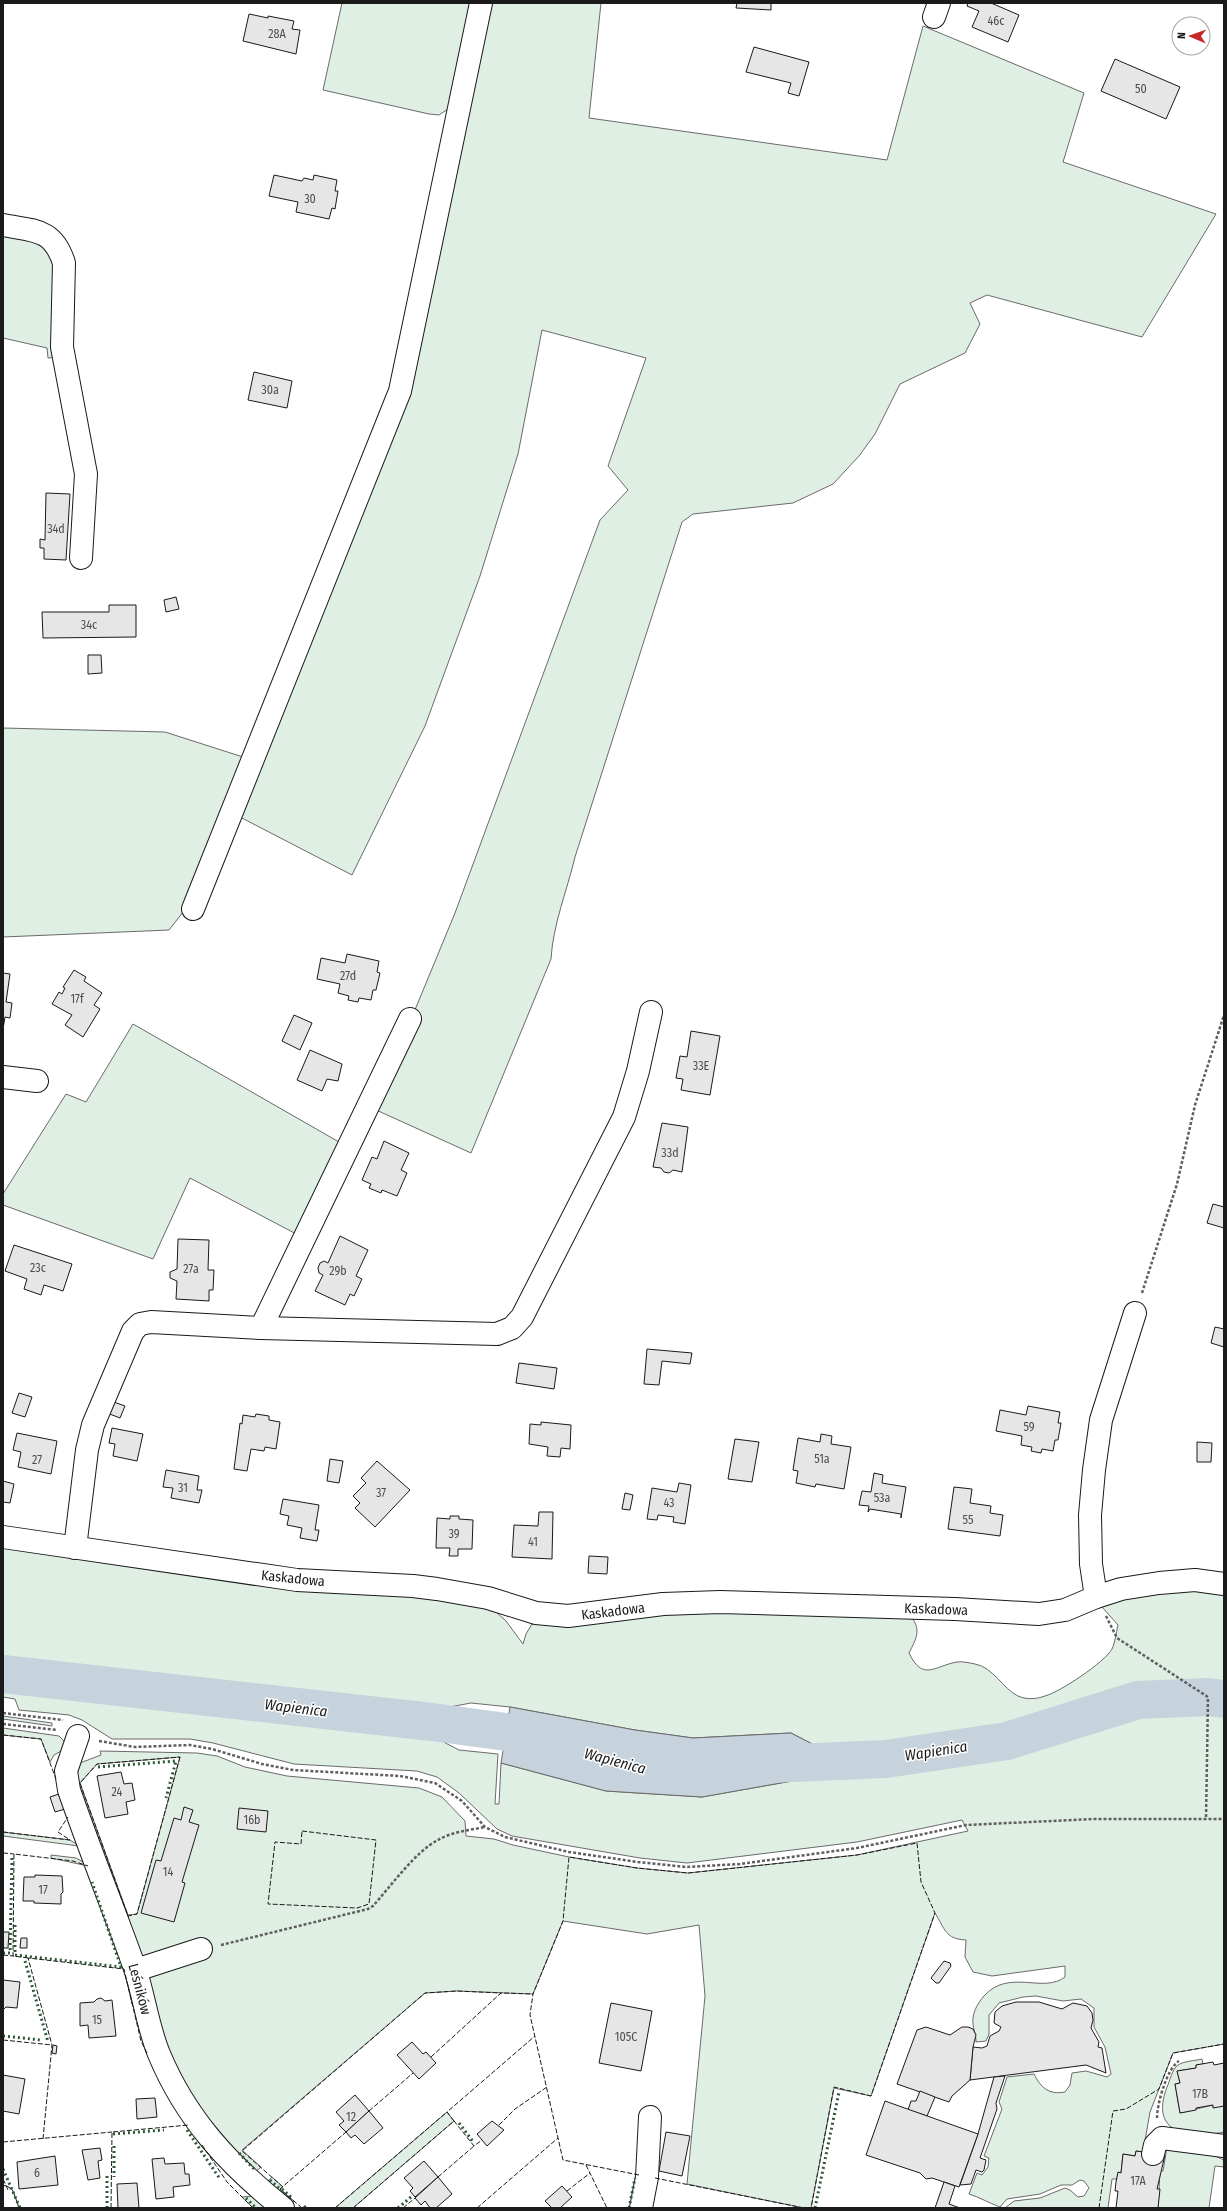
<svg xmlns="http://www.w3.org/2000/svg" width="1227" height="2211" font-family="'Fira Sans Condensed',sans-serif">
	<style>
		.green { fill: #e0efe3; stroke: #6a6a6a; fill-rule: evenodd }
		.water { fill: #c6d2dc; stroke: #6a6a6a }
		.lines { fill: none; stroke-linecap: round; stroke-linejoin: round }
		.river { stroke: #c6d2dc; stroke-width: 38 }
		.building { fill: #e6e6e6; stroke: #1a1a1a }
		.minor-casing { stroke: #1a1a1a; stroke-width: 24 }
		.path { stroke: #5f5f5f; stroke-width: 2.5; stroke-dasharray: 3 2; stroke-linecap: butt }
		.minor { stroke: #fff; stroke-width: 22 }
		.hedge { stroke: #2b5a34; stroke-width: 3; stroke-dasharray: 2 3; stroke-linecap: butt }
		.fence { stroke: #1a1a1a; stroke-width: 1; stroke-dasharray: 5 2; stroke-linecap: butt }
		.labels { text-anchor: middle; stroke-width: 3; stroke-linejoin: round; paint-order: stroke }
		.number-label { font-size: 12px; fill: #4d4d4d }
		.street-label { font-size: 14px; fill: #1a1a1a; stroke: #fff }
		.water-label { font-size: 15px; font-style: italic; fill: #1a1a1a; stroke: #fff }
	</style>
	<rect width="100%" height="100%" fill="#fff"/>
	<!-- green -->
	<g class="green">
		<path d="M342,3H475L448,109L439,115L429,114L323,90Z"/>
		<path d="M489,3H601L589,118L887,160L923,26L1084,93L1063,162L1216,214L1142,337L987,295L970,303L980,324L965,353L900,384L875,434L859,456L833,484L793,503L693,514L682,522L575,857C567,891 553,924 551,959L471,1153L374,1109L455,913L600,520L628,490L608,466L646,358L542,330L518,454L480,576L425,726L352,875L238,816L396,415Z"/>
		<path d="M3,230L25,236L52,250L60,357L48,358L47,348L3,338Z"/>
		<path d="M3,728L165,732L243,757L183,912L169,930L3,937Z"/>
		<path d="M133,1024L339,1142L300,1236L190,1178L153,1259L3,1205V1194L66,1094L86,1102Z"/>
		<path d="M3,1543L438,1595L496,1612L506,1621L523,1644L526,1634L532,1624L665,1611L909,1614C922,1629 917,1637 909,1653C923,1682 934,1666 957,1662C962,1661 970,1663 975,1664C993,1667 1003,1689 1018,1696C1027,1700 1037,1699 1045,1696C1060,1692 1105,1662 1112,1649C1115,1643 1116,1633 1118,1625L1102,1607L1103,1599L1123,1592L1224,1589V1689L1136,1691L1006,1727L885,1746L822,1749L791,1733L693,1738L635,1730L510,1707L471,1703L428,1711L297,1696L3,1666Z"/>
		<path d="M3,1682L426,1733L459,1750L498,1754L495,1804H499L501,1763L606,1791L702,1797L792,1781L821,1767L887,1770L1011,1751L1146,1710L1224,1714V2044L1173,2053L1150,2112L1143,2152L1136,2151L1135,2156L1123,2154L1121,2173H1118L1117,2179H1112L1108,2208H1005L1014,2201L1040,2198L1065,2188L1070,2190L1078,2197L1084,2196L1089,2188L1084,2181L1080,2180L1072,2185H1061L1040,2194L1007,2199L1000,2207C989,2203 979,2197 969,2194L977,2173L982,2175L988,2167L989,2158L984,2156L1002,2109L999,2102L1007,2077L1034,2074C1041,2088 1049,2095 1065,2092L1070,2085L1072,2073L1086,2071L1107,2077L1111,2074L1105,2047L1094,2027V2008L1081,1999L1063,2001L1036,1996L1023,1997L999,2003L989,2015V2034L986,2041L976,2042C976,2033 972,2027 973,2018C974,2010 978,2003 984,1996C1009,1968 1043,1994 1065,1977V1966L992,1976L973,1972L965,1957L966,1940C945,1939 945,1929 935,1913L871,2096L834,2088L811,2208H804L687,2184L705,1996L699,1925L647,1934L563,1921L533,1994L457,1991L425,1993L242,2150L261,2167L254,2173L190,2096L165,2046L128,1916H123L74,1778L80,1763L101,1755L100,1751L197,1753L217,1756L245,1767L287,1776L419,1788L442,1797L465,1821L466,1836L494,1839L513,1845L569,1857L637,1868L688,1873L857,1855L968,1831L962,1820L857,1842L687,1863L640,1858L512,1836L497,1829L459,1793L437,1777L417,1771L294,1764L213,1743L190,1739H112L82,1720L69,1715L19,1710L15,1699L3,1697ZM180,1757L137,1914L128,1915L80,1783L97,1764Z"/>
		<path d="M3,1716L52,1723V1726L3,1719Z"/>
		<path d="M3,1728L59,1736L65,1742L63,1750L54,1755L50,1762L41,1739L3,1735Z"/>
		<path d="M3,1832L70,1840L79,1846L3,1836Z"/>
		<path d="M51,1855L76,1858L90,1866L129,1970L136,1999L132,2004L124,1969L88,1866L51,1858Z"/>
		<path d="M1202,2059L1203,2064L1196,2065V2068L1177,2071L1180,2083L1175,2084L1180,2113L1213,2105V2107L1224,2106V2132C1189,2139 1149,2134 1167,2087C1170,2081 1172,2069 1178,2065C1184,2061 1194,2061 1202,2059Z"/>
		<path d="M447,2112L454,2121L353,2208H335Z"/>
		<path d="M1167,2147L1213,2155L1224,2160V2167L1215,2166L1209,2208H1158L1160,2171H1163Z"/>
		<path d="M272,2177L283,2187L280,2189L294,2201L291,2203L266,2183Z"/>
		<path d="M253,2196L269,2208H253L242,2197Z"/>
	</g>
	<!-- water -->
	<path class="water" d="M510,1707L635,1730L693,1738L791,1733L822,1749L821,1767L792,1781L702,1797L606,1791L501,1763Z"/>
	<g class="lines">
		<!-- river -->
		<g class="river">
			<path d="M3,1674L432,1722L506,1732L557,1746"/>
			<path d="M769,1764L886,1759L1007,1741L1138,1700L1208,1697L1224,1699"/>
		</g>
	</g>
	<!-- building -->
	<g class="building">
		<path d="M737,3H771V10L736,8Z"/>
		<path d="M968,3H991L1019,15L1008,42L972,27L979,11L967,6Z"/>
		<path d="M249,14L268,18V16L294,21L292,29L300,30L296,54L243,41Z"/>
		<path d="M754,47L809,62L799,96L788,93L791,83L746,72Z"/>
		<path d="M1115,59L1180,87L1166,119L1101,91Z"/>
		<path d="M274,175L302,181L304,178L313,180L314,175L337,180L335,191H338L335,209L332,208L329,219L296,212L298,202L269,196Z"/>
		<path d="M254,372L292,381L287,408L248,400Z"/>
		<path d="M46,493L70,494L66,560L44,559V548H40V539L45,540Z"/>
		<path d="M176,597L179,609L166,612L164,600Z"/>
		<path d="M109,605H136V637L43,638L42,612H109Z"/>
		<path d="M88,655H101L102,673L88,674Z"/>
		<path d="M347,954L379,961L377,972L380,973L376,990H373L371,1000L359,998L358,1002L348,1000L349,996L338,993L340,984L317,979L321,958L345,963Z"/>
		<path d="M74,970L86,977L84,981L102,993L94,1005L100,1009L83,1037L65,1025L72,1015L52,1004L59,992L62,994L65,988L63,987Z"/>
		<path d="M3,973L10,974L6,1002L12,1003L10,1018L5,1017L3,1029Z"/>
		<path d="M294,1015L312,1023L300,1050L282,1041Z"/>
		<path d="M691,1031L720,1036L710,1095L681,1090L683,1079L676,1078L680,1056L687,1057Z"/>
		<path d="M310,1050L342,1064L338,1081L327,1079L322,1091L297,1080Z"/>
		<path d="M662,1123L688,1127L682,1172L673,1170L669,1173L664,1172L661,1168L653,1167Z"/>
		<path d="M384,1141L409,1153L401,1170L407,1173L397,1196L382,1190L381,1193L369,1188L371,1184L362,1180L372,1157L377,1159Z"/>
		<path d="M1213,1204L1224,1207V1228L1207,1223Z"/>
		<path d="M340,1236L368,1250L356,1276L362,1279L354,1296L350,1294L345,1305L315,1291L323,1275L319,1273L318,1268L320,1263L324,1261L328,1263Z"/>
		<path d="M178,1239L209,1240L208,1270H214L213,1290H209V1301L176,1299L177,1281L170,1278V1272L177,1269Z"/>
		<path d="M14,1245L72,1264L63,1291L44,1285L41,1295L24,1289L27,1279L5,1271Z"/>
		<path d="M1215,1327L1224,1329V1347L1211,1343Z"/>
		<path d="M647,1349L692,1353L690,1364L662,1361L659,1385L644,1384Z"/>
		<path d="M519,1363L557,1368L554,1389L516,1383Z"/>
		<path d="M19,1393L32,1397L25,1417L12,1413Z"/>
		<path d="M111,1401L125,1406L120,1418L107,1413Z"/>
		<path d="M1028,1406L1060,1412L1058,1423H1061L1058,1440H1055L1053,1451L1042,1449L1041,1453L1031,1451L1032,1447L1021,1445L1022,1436L996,1431L1000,1410L1026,1415Z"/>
		<path d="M256,1414L269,1416V1420L280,1422L276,1449L265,1447L264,1451L251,1449L247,1471L234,1469L240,1423L242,1424L243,1415L255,1417Z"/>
		<path d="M541,1422L571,1425L570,1449L561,1448L560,1457L547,1456L548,1447L529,1444L530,1424L541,1425Z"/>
		<path d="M112,1428L143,1434L137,1461L113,1456L115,1444L109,1443Z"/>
		<path d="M17,1433L57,1441L51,1474L18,1467L21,1452L13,1450Z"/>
		<path d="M821,1434L832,1436L831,1444L851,1447L844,1489L816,1484L815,1487L796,1483L798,1471L793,1470L798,1438L820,1442Z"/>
		<path d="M735,1439L759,1442L752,1482L728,1479Z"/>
		<path d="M1197,1442L1212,1443L1211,1462H1197Z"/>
		<path d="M330,1459L343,1461L339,1483L327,1481Z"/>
		<path d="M377,1461L410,1490L375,1527L355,1508L360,1503L353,1496L366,1483L361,1478Z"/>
		<path d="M166,1470L199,1476L197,1490H202L199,1503L171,1498L173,1488L163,1487Z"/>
		<path d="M874,1473L883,1475L882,1483L906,1487L901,1518V1514L870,1509L868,1512L869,1506L859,1505L862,1491L871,1492Z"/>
		<path d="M3,1481L14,1484L10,1503L3,1502Z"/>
		<path d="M679,1483L691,1485L685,1524L673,1522L674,1517L658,1515L657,1520L647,1519L652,1488L677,1492Z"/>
		<path d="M954,1487L972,1489L970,1503L991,1506L990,1513L1003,1515L1000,1536L948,1529Z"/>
		<path d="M625,1493L633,1495L630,1510L622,1509Z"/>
		<path d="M283,1499L319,1505L315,1530H319L317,1541L300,1538L302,1528L287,1525L289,1516L280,1514Z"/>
		<path d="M539,1512H553L552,1559L512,1557L514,1525L538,1526Z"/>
		<path d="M450,1516H459V1519L473,1520L472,1549H458V1556H449L450,1548H436L437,1518L450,1519Z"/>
		<path d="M589,1556L608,1557L607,1574L588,1573Z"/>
		<path d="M121,1772L124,1784L132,1783L135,1800L126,1802L128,1814L105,1818L97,1776Z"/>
		<path d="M59,1794L65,1809L55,1812L50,1797Z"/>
		<path d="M184,1807L193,1810L189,1822L199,1825L182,1882L185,1883L174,1922L141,1913L156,1860L161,1861L174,1818L181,1820Z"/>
		<path d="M239,1808L268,1811L266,1832L237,1829Z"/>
		<path d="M35,1875L62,1876L63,1892L61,1894V1904L34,1903V1901H23L24,1877H35Z"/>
		<path d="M3,1932H9L8,1948H3Z"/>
		<path d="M21,1938H27V1948H20Z"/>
		<path d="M944,1961L950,1963L951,1966L939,1983H936L931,1978Z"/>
		<path d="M3,1980L20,1982L17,2008L6,2007L3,2010Z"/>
		<path d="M101,1998L105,2001L112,2000L116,2036L89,2038L88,2025L80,2026V2003L94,2002L97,1999Z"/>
		<path d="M1016,2002H1039L1062,2009L1073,2003L1087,2006L1092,2013L1093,2020L1091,2028L1099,2042L1098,2047L1102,2048L1106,2073L1086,2065L970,2080L973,2047L982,2048L987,2046L990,2036L999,2031L1001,2027L994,2023L995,2012L1002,2006Z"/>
		<path d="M611,2003L652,2011L641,2071L599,2063Z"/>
		<path d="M926,2027L950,2035L962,2027H968L973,2029L976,2035L973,2047L970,2080L952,2096L949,2102L897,2084L917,2030Z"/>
		<path d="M412,2042L423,2054L426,2052L436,2063L419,2079L397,2055Z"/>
		<path d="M53,2045L57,2046L56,2054L52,2053Z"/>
		<path d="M1213,2062L1214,2065L1224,2063V2106L1213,2108V2105L1196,2108V2110L1180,2113L1175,2084L1180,2083L1177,2071L1196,2068V2065Z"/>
		<path d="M3,2075L25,2079L19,2114L3,2111Z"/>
		<path d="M1005,2076L996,2103L997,2109L980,2158L986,2160L984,2170L982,2172L976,2170L971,2184L960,2185L978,2134L994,2077Z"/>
		<path d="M920,2091L935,2097L927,2116L908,2110L911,2101H916Z"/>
		<path d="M355,2095L369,2111L346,2132L339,2125L344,2121L336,2112Z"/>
		<path d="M155,2098L157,2117L137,2119L136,2099Z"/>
		<path d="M885,2101L978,2134L959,2187L932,2178L926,2179L920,2173L866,2155Z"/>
		<path d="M369,2111L383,2128L364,2144L355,2135L351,2138L346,2132Z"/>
		<path d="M492,2121L504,2130L487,2146L477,2134Z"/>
		<path d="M666,2132L690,2136L682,2176L659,2171Z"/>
		<path d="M100,2148L102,2160L98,2161L100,2178L88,2180L82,2150Z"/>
		<path d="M1136,2151L1165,2155L1157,2189H1160L1158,2208H1116L1118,2191H1115L1116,2182L1118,2172L1121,2173L1123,2154L1135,2156Z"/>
		<path d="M55,2156L58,2185L19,2189L17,2162Z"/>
		<path d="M164,2158L165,2164L184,2163L185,2174H189L190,2185L173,2187L174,2197L156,2199L152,2159Z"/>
		<path d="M424,2161L438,2177L415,2197L410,2191L413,2188L404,2178Z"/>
		<path d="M438,2177L452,2194L436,2208H430L425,2201L421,2205L415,2198Z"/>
		<path d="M944,2182L955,2186L949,2204L960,2208H935Z"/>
		<path d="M137,2183L139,2208H118L117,2184Z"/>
		<path d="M562,2186L572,2197L560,2208H552L545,2201Z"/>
	</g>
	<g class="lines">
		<defs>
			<g id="minor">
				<path d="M934,17L939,3"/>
				<path d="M3,225C34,231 53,228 64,263L62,347L86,474L81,558"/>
				<path d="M193,909L400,391L481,3"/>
				<path d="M3,1077L37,1081"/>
				<path d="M261,1328L497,1334L512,1328L522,1317L624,1117L638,1071L651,1012"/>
				<path d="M3,1537L297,1580L413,1586L437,1589L488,1598L536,1613L568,1616L663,1604L720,1602L955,1609L1039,1614L1065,1610L1096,1597L1121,1589L1159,1583L1195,1580L1224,1584"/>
				<path d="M75,1548L87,1450L93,1425L133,1331L140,1324L151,1322L261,1328L410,1019"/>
				<path d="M1096,1597L1091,1564L1090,1515L1094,1470L1101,1420L1135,1313"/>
				<path d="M78,1736L66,1771L69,1790C89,1848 112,1905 133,1963C144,1993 147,2025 159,2054C186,2119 229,2165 283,2208"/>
				<path d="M136,1970L201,1949"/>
				<path d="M1153,2154L1155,2145L1162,2138L1224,2146"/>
				<path d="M3,2197L7,2208"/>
				<path d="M641,2208L647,2177L650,2117"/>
			</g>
		</defs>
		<!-- minor casing -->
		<use href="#minor" class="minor-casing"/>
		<!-- path -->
		<g class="path">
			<path d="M1142,1293L1177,1184L1195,1105L1224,1015"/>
			<path d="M1106,1616L1117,1638L1208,1697L1206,1819"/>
			<path d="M3,1713L63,1720"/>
			<path d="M3,1724L57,1730"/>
			<path d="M99,1741L135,1747L190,1745L212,1749L262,1764L293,1770L400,1776L435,1783L462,1801L485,1827L505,1837L569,1852L638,1862L686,1867L740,1864L857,1848L966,1825L1094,1819H1224"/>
			<path d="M221,1945L368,1909L373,1906C390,1887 416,1851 438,1840C451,1832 470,1830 485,1827"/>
			<path d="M1157,2118C1157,2104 1167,2068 1179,2061"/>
		</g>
		<!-- minor -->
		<use href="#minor" class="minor"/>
		<!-- hedge -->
		<g class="hedge">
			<path d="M98,1767L176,1761L166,1798"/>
			<path d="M15,1925V1955L121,1967L92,1882"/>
			<path d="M3,1953H10L12,1856"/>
			<path d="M25,1961L48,2042"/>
			<path d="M3,2036L41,2040"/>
			<path d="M459,2123L474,2143"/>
			<path d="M187,2130L220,2179"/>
			<path d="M113,2134L164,2130"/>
			<path d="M114,2146V2177"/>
			<path d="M239,2153L255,2170"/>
			<path d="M3,2169L20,2208"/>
			<path d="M270,2180L279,2188"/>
			<path d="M282,2189L293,2199"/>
			<path d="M246,2198L256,2208"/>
			<path d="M304,2206L306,2208"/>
			<path d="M107,2208V2173"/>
			<path d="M398,2208L411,2197"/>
			<path d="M629,2208L635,2178"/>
			<path d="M815,2208L839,2092"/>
		</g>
		<!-- fence -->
		<g class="fence">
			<path d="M3,1735L41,1739L56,1779"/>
			<path d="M180,1757L137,1914L128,1916L80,1783L97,1764Z"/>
			<path d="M302,1831L376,1840L369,1904L357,1908L268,1904L275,1842L301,1844Z"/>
			<path d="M3,1832L70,1840L58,1832L68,1817"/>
			<path d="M3,1853L14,1854"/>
			<path d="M3,1955L13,1956"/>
			<path d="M28,1958L13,1956L14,1854L73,1861L88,1866"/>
			<path d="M3,2040L52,2045"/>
			<path d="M431,2057L501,1993L533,1994"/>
			<path d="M369,2111L413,2073"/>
			<path d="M454,2121L447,2112L535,2036"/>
			<path d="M499,2125L515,2109L547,2087"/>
			<path d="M43,2139L52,2045L28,1958L124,1969L141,2041L147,2053"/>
			<path d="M3,2142L112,2132"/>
			<path d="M202,2145L227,2182L253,2208"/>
			<path d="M586,2165L607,2208"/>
			<path d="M639,2175L563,2160L530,2015L533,1994L563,1921L569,1857L637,1868L688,1873L857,1855L917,1843L921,1882L935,1913L871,2096L834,2087L811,2208"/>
			<path d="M438,2177L474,2146"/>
			<path d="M655,2178L804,2208"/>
			<path d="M3,2179L8,2190"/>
			<path d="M283,2187L242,2151L425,1993L457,1991L501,1993"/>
			<path d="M567,2191L590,2173"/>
			<path d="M111,2208L112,2132L189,2125"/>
			<path d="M302,2208L280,2189L346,2132"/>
			<path d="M335,2208L447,2112"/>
			<path d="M353,2208L454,2121L474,2146L482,2140"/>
			<path d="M403,2208L415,2198"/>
			<path d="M477,2208L558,2138"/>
			<path d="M1099,2208L1113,2111L1126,2109L1159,2089L1173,2053L1224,2044"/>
		</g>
	</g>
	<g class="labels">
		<!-- number labels -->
		<g class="number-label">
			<text x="996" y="25">46c</text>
			<text x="277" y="38">28A</text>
			<text x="1141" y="93">50</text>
			<text x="310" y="203">30</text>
			<text x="270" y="394">30a</text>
			<text x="56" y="533">34d</text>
			<text x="89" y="629">34c</text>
			<text x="348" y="980">27d</text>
			<text x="77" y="1003">17f</text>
			<text x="701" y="1070">33E</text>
			<text x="670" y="1157">33d</text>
			<text x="38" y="1272">23c</text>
			<text x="191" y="1273">27a</text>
			<text x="338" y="1275">29b</text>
			<text x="1029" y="1431">59</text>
			<text x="822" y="1463">51a</text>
			<text x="37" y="1464">27</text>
			<text x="183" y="1492">31</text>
			<text x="381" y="1497">37</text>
			<text x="882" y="1502">53a</text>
			<text x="669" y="1507">43</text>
			<text x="968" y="1524">55</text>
			<text x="454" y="1538">39</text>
			<text x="533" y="1546">41</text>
			<text x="117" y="1796">24</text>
			<text x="252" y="1824">16b</text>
			<text x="168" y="1876">14</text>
			<text x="43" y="1894">17</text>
			<text x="97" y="2024">15</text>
			<text x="626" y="2041">105C</text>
			<text x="1200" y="2098">17B</text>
			<text x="351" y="2121">12</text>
			<text x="37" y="2177">6</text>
			<text x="1138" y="2185">17A</text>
		</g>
		<!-- street labels -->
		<g class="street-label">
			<text transform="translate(293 1578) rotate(6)" y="5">Kaskadowa</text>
			<text transform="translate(936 1609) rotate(2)" y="5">Kaskadowa</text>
			<text transform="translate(613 1611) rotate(-7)" y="5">Kaskadowa</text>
			<text transform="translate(140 1989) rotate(75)" y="5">Leśników</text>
		</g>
		<!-- water labels -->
		<g class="water-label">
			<text transform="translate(296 1708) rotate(7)" y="5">Wapienica</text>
			<text transform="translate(936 1751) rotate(-9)" y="5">Wapienica</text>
			<text transform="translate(615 1761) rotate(15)" y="5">Wapienica</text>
		</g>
	</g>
	<!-- border -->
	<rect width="1227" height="2211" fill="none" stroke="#1a1a1a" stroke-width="8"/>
	<!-- north arrow -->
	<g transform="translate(1191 36) rotate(272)"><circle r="19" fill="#ffffff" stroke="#a3a3a3"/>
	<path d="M0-3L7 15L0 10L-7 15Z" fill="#c62828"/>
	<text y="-6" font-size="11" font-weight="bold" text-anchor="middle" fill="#1a1a1a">N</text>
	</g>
</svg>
